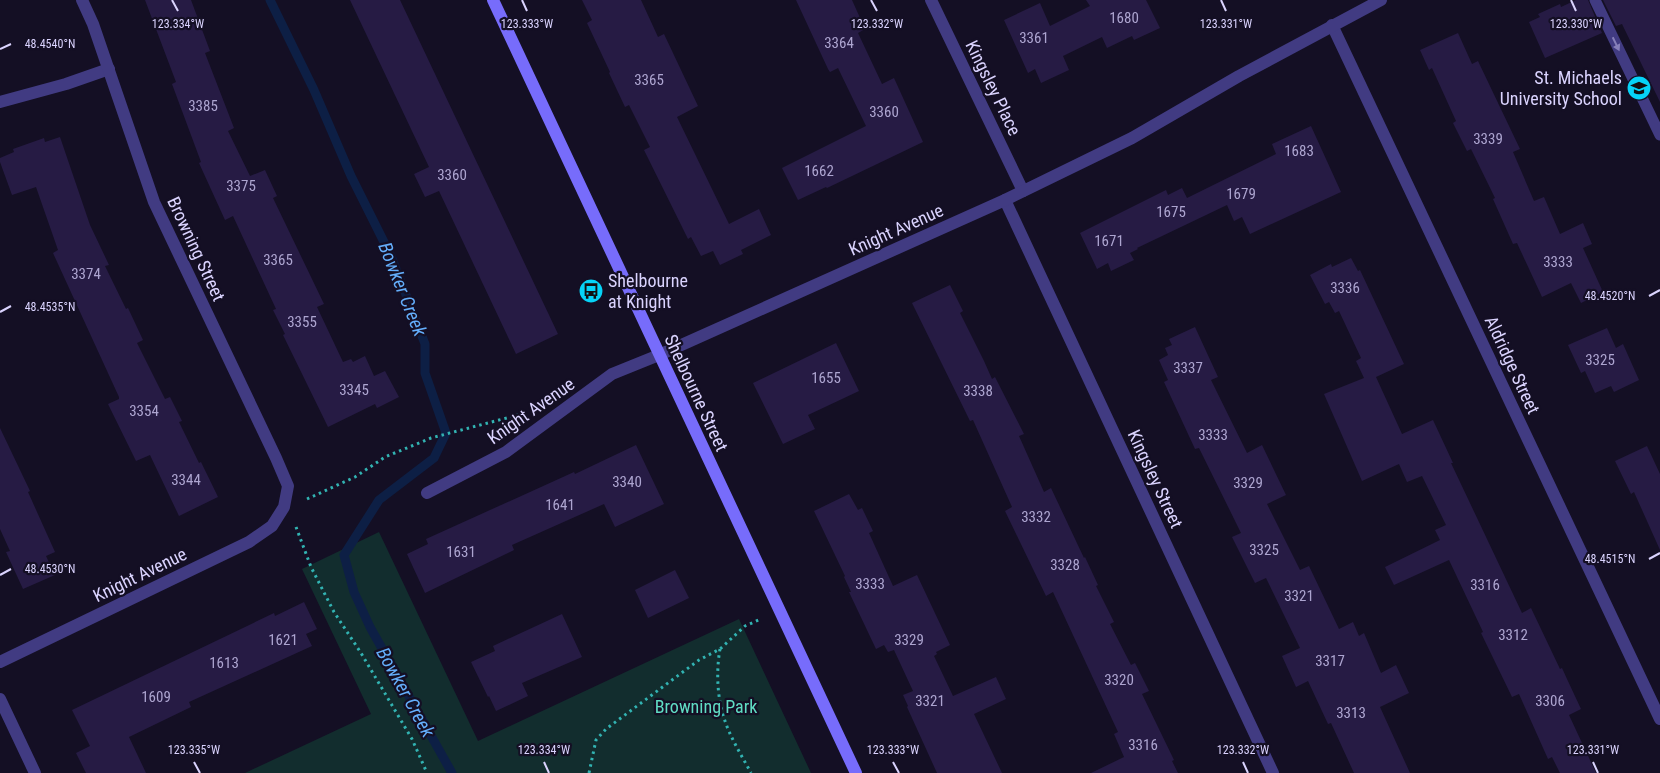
<svg xmlns="http://www.w3.org/2000/svg" width="1660" height="773" font-family="'Roboto Condensed',sans-serif">
	<style>
		.green { fill: #122d2e }
		.lines { fill: none; stroke-linecap: round; stroke-linejoin: round }
		.stream { stroke: #0d1f45; stroke-width: 9 }
		.building { fill: #261b44 }
		.path { stroke: #32b3b2; stroke-width: 3; stroke-dasharray: 2.5 4; stroke-linecap: butt }
		.service { stroke: #413b82; stroke-width: 11 }
		.minor { stroke: #413b82; stroke-width: 12 }
		.secondary { stroke: #776cfb; stroke-width: 12 }
		.oneway { fill: #867fba }
		.ticks { fill: none; stroke: #dad3fe; stroke-width: 2 }
		.labels { text-anchor: middle; stroke-width: 4.5; stroke-linejoin: round; paint-order: stroke }
		.number-label { font-size: 15px; fill: #ada5d0 }
		.poi-label { font-size: 18px; fill: #dad3fe; stroke: #140f24; text-anchor: end }
		.street-label { font-size: 18px; fill: #dad3fe; stroke: #140f24 }
		.park-label { font-size: 18px; fill: #60ddc4; stroke: #140f24 }
		.water-label { font-size: 19px; font-style: italic; fill: #64aefb; stroke: #140f24 }
		.ticks-label { font-size: 12px; text-anchor: middle; fill: #dad3fe; stroke: #140f24; stroke-width: 4.5; stroke-linejoin: round; paint-order: stroke }
	</style>
	<rect width="100%" height="100%" fill="#140f24"/>
	<!-- green -->
	<path class="green" d="M379,532L478,741L739,619L811,773H245L371,714L302,569Z"/>
	<g class="lines">
		<!-- stream -->
		<path class="stream" d="M270,0L314,90L351,176L391,256L425,344V373L446,433L434,458L379,500L344,555L354,592L370,627L452,773"/>
	</g>
	<!-- building -->
	<g class="building">
		<path d="M145,0H191L210,51L205,53L234,128L228,131L250,176L265,170L277,196L273,198L324,304L317,307L343,362L351,359L353,362L365,356L374,376L385,371L399,397L377,408L375,404L328,427L283,335L285,334L273,310L276,309L233,216L225,220L199,163L201,162L172,84L176,82Z"/>
		<path d="M350,0H400L558,334L516,354L439,191L425,197L414,174L429,167Z"/>
		<path d="M582,0H641L658,37L664,34L698,106L677,117L729,224L759,209L771,235L741,250L743,254L720,265L713,251L701,256L691,237L688,239L644,150L650,147L629,105L625,107L609,73L610,72L587,23L592,20Z"/>
		<path d="M796,0H852L865,29L858,33L882,84L894,78L923,142L827,188L826,187L798,200L782,168L866,126L838,68L830,72L828,69Z"/>
		<path d="M1086,0H1146L1160,28L1134,40L1132,36L1107,48L1102,37L1063,56L1069,70L1041,83L1035,69L1028,73L1004,20L1040,3L1050,26L1090,6Z"/>
		<path d="M1576,0H1588L1602,33L1545,58L1529,22L1540,17L1538,14L1560,4L1561,7Z"/>
		<path d="M1603,0H1660V102L1622,24L1616,26Z"/>
		<path d="M1458,33L1472,64L1478,61L1520,149L1513,152L1534,201L1544,197L1560,234L1583,223L1592,244L1583,248L1603,292L1581,303L1571,283L1542,297L1517,243L1513,244L1493,199L1495,198L1471,149L1467,151L1453,123L1456,121L1432,68L1429,70L1420,50Z"/>
		<path d="M1311,126L1341,192L1250,234L1242,217L1234,221L1227,205L1137,248L1138,249L1130,253L1134,260L1111,271L1108,263L1097,269L1080,233L1166,190L1168,195L1182,188L1187,198L1276,154L1272,144Z"/>
		<path d="M60,137L90,225L109,265L105,266L126,309L128,308L143,340L137,343L165,399L170,397L182,421L179,422L199,463L201,462L218,497L179,516L150,455L136,461L108,404L119,399V397L53,253L58,250L36,187L12,195L0,162V158L14,152L13,149L44,138L45,142Z"/>
		<path d="M1351,258L1358,271L1360,270L1404,364L1376,377L1402,434L1433,420L1453,463H1451L1522,613L1531,608L1560,669L1562,668L1567,679L1581,709L1569,715L1596,773H1560L1552,757L1548,759L1519,694L1512,697L1481,633L1483,632L1449,560L1394,585L1385,567L1440,540L1435,530L1446,525L1422,476L1407,482L1399,464L1362,481L1324,394L1364,378L1356,361L1361,358L1339,311L1335,313L1329,302L1325,304L1310,275L1331,264L1332,267Z"/>
		<path d="M950,285L963,311L960,313L984,361L992,379L995,377L1024,434L1019,436L1044,492L1051,488L1084,558L1085,557L1098,585L1096,586L1114,622L1110,624L1131,665L1135,663L1149,691L1142,694L1174,760L1172,761L1178,773H1091L1124,757L1114,734L1118,732L1053,592L1046,596L1005,511L1012,507L973,420L970,421L912,303Z"/>
		<path d="M1195,327L1218,377L1211,380L1247,453L1262,445L1286,495L1267,504L1300,570L1309,566L1339,629L1353,622L1359,636L1364,633L1381,673L1396,665L1409,693L1380,707L1410,773H1354L1331,723L1328,724L1308,681L1296,687L1282,656L1300,648L1266,578L1255,583L1232,537L1241,533L1199,448L1195,449L1164,382L1168,380L1159,360L1168,355L1165,348L1172,345L1169,339Z"/>
		<path d="M1607,328L1616,348L1623,344L1639,380L1614,392L1611,386L1595,393L1585,371L1581,373L1568,345Z"/>
		<path d="M836,343L859,391L808,415L815,429L783,444L753,383Z"/>
		<path d="M0,428L30,491L28,492L55,552L46,556L55,575L23,589L6,552L10,551L0,529Z"/>
		<path d="M636,445L664,504L615,527L604,504L512,545L514,550L425,593L407,554L428,544L426,539L574,472L575,474Z"/>
		<path d="M1647,446L1660,474V550L1634,492L1631,494L1615,461Z"/>
		<path d="M849,494L858,510L862,508L873,531L869,533L893,586L917,575L950,645L936,652L937,654L934,656L953,696L996,677L1006,699L974,714L1002,773H937L907,707L908,706L903,695L913,691L894,650L888,652L884,645L876,649L849,592H851L844,577L845,576L814,511Z"/>
		<path d="M675,570L689,598L648,618L635,590Z"/>
		<path d="M304,602L317,629L306,634L312,646L189,702L191,707L129,737L146,773H86L76,753L90,746L72,710L274,613L275,616Z"/>
		<path d="M562,614L582,657L522,683L528,696L496,711L489,696L488,697L471,662L495,651L493,646Z"/>
	</g>
	<g class="lines">
		<!-- path -->
		<g class="path">
			<path d="M307,499L355,477L385,457L431,438L518,415"/>
			<path d="M296,527L311,567L334,612L361,653L412,739L427,773"/>
			<path d="M720,649C716,671 717,699 725,721C731,739 742,756 751,773"/>
			<path d="M589,773L596,740L606,729L699,660L720,649L745,626L761,619"/>
		</g>
		<!-- service -->
		<path class="service" d="M1595,0L1660,135"/>
		<!-- minor -->
		<g class="minor">
			<path d="M931,0L1023,191"/>
			<path d="M1332,25L1660,719"/>
			<path d="M0,102L66,84L109,69"/>
			<path d="M1005,200L1273,773"/>
			<path d="M427,493L506,452L612,374L659,355L1005,200L1132,138L1239,76L1381,0"/>
			<path d="M0,662L249,542L272,526L284,507L288,486L276,458L154,202L93,24L82,0"/>
			<path d="M0,699L35,773"/>
		</g>
		<!-- secondary -->
		<path class="secondary" d="M493,0L856,773"/>
	</g>
	<!-- one-way arrows -->
	<defs><path id="oneway-solid" d="M-6-.8H1V-3.2L6.5 0L1 3.2V.8H-6Z" transform="scale(1.25)"/></defs>
	<use class="oneway" href="#oneway-solid" transform="translate(1616 44) rotate(64)"/>
	<!-- ticks -->
	<path class="ticks" d="M172,0L178,11M522,0L527,11M871,0L877,11M1221,0L1226,11M1571,0L1576,11M0,49L11,44M1649,296L1660,290M0,312L11,306M1649,559L1660,553M0,575L11,569M194,762L200,773M544,762L549,773M893,762L899,773M1243,762L1248,773M1593,762L1598,773"/>
	<!-- icons -->
	<defs>
		<symbol id="school-disc" viewBox="-11 -11 22 22"><circle r="9.5" fill="#06d3f7" stroke="#140f24"/><path d="M0-5L7-2L0 1L-7-2ZM-4 1L0 2.5L4 1V4Q0 6-4 4Z" fill="#111"/></symbol>
		<symbol id="bus-disc" viewBox="-11 -11 22 22"><circle r="9.5" fill="#06d3f7" stroke="#140f24"/><path d="M-5-6H5V4H4V6H2V4H-2V6H-4V4H-5ZM-3.5-4V0h7V-4ZM-3.5 1.2v1.5H-2V1.2ZM2 1.2v1.5H3.5V1.2Z" fill="#111"/></symbol>
	</defs>
	<g fill-rule="evenodd">
		<use href="#school-disc" x="1625" y="74" width="28" height="28"/>
		<use href="#bus-disc" x="577" y="277" width="28" height="28"/>
	</g>
	<g class="labels">
		<!-- number labels -->
		<g class="number-label">
			<text x="1124" y="23">1680</text>
			<text x="1034" y="43">3361</text>
			<text x="839" y="48">3364</text>
			<text x="649" y="85">3365</text>
			<text x="203" y="111">3385</text>
			<text x="884" y="117">3360</text>
			<text x="1488" y="144">3339</text>
			<text x="1299" y="156">1683</text>
			<text x="819" y="176">1662</text>
			<text x="452" y="180">3360</text>
			<text x="241" y="191">3375</text>
			<text x="1241" y="199">1679</text>
			<text x="1171" y="217">1675</text>
			<text x="1109" y="246">1671</text>
			<text x="278" y="265">3365</text>
			<text x="1558" y="267">3333</text>
			<text x="86" y="279">3374</text>
			<text x="1345" y="293">3336</text>
			<text x="302" y="327">3355</text>
			<text x="1600" y="365">3325</text>
			<text x="1188" y="373">3337</text>
			<text x="826" y="383">1655</text>
			<text x="354" y="395">3345</text>
			<text x="978" y="396">3338</text>
			<text x="144" y="416">3354</text>
			<text x="1213" y="440">3333</text>
			<text x="186" y="485">3344</text>
			<text x="627" y="487">3340</text>
			<text x="1248" y="488">3329</text>
			<text x="560" y="510">1641</text>
			<text x="1036" y="522">3332</text>
			<text x="1264" y="555">3325</text>
			<text x="461" y="557">1631</text>
			<text x="1065" y="570">3328</text>
			<text x="870" y="589">3333</text>
			<text x="1485" y="590">3316</text>
			<text x="1299" y="601">3321</text>
			<text x="1513" y="640">3312</text>
			<text x="283" y="645">1621</text>
			<text x="909" y="645">3329</text>
			<text x="1330" y="666">3317</text>
			<text x="224" y="668">1613</text>
			<text x="1119" y="685">3320</text>
			<text x="156" y="702">1609</text>
			<text x="930" y="706">3321</text>
			<text x="1550" y="706">3306</text>
			<text x="1351" y="718">3313</text>
			<text x="1143" y="750">3316</text>
		</g>
		<!-- poi labels -->
		<g class="poi-label">
			<text x="1622" y="84">St. Michaels<tspan x="1622" dy="21">University School</tspan></text>
			<text x="608" y="287" text-anchor="start">Shelbourne<tspan x="608" dy="21">at Knight</tspan></text>
		</g>
		<!-- street labels -->
		<g class="street-label">
			<text transform="translate(993 88) rotate(64)" y="6">Kingsley Place</text>
			<text transform="translate(896 230) rotate(-24)" y="6">Knight Avenue</text>
			<text transform="translate(196 249) rotate(65)" y="6">Browning Street</text>
			<text transform="translate(1512 365) rotate(65)" y="6">Aldridge Street</text>
			<text transform="translate(696 393) rotate(65)" y="6">Shelbourne Street</text>
			<text transform="translate(531 411) rotate(-35)" y="6">Knight Avenue</text>
			<text transform="translate(1155 479) rotate(65)" y="6">Kingsley Street</text>
			<text transform="translate(140 575) rotate(-26)" y="6">Knight Avenue</text>
		</g>
		<!-- park labels -->
		<g class="park-label">
			<text x="706" y="713">Browning Park</text>
		</g>
		<!-- water labels -->
		<g class="water-label">
			<text transform="translate(403 289) rotate(68)" y="7">Bowker Creek</text>
			<text transform="translate(406 692) rotate(61)" y="7">Bowker Creek</text>
		</g>
	</g>
	<g class="ticks-label">
		<text x="178" y="28">123.334°W</text>
		<text x="527" y="28">123.333°W</text>
		<text x="877" y="28">123.332°W</text>
		<text x="1226" y="28">123.331°W</text>
		<text x="1576" y="28">123.330°W</text>
		<text x="50" y="48">48.4540°N</text>
		<text x="1610" y="300">48.4520°N</text>
		<text x="50" y="311">48.4535°N</text>
		<text x="1610" y="563">48.4515°N</text>
		<text x="50" y="573">48.4530°N</text>
		<text x="194" y="754">123.335°W</text>
		<text x="544" y="754">123.334°W</text>
		<text x="893" y="754">123.333°W</text>
		<text x="1243" y="754">123.332°W</text>
		<text x="1593" y="754">123.331°W</text>
	</g>
</svg>
